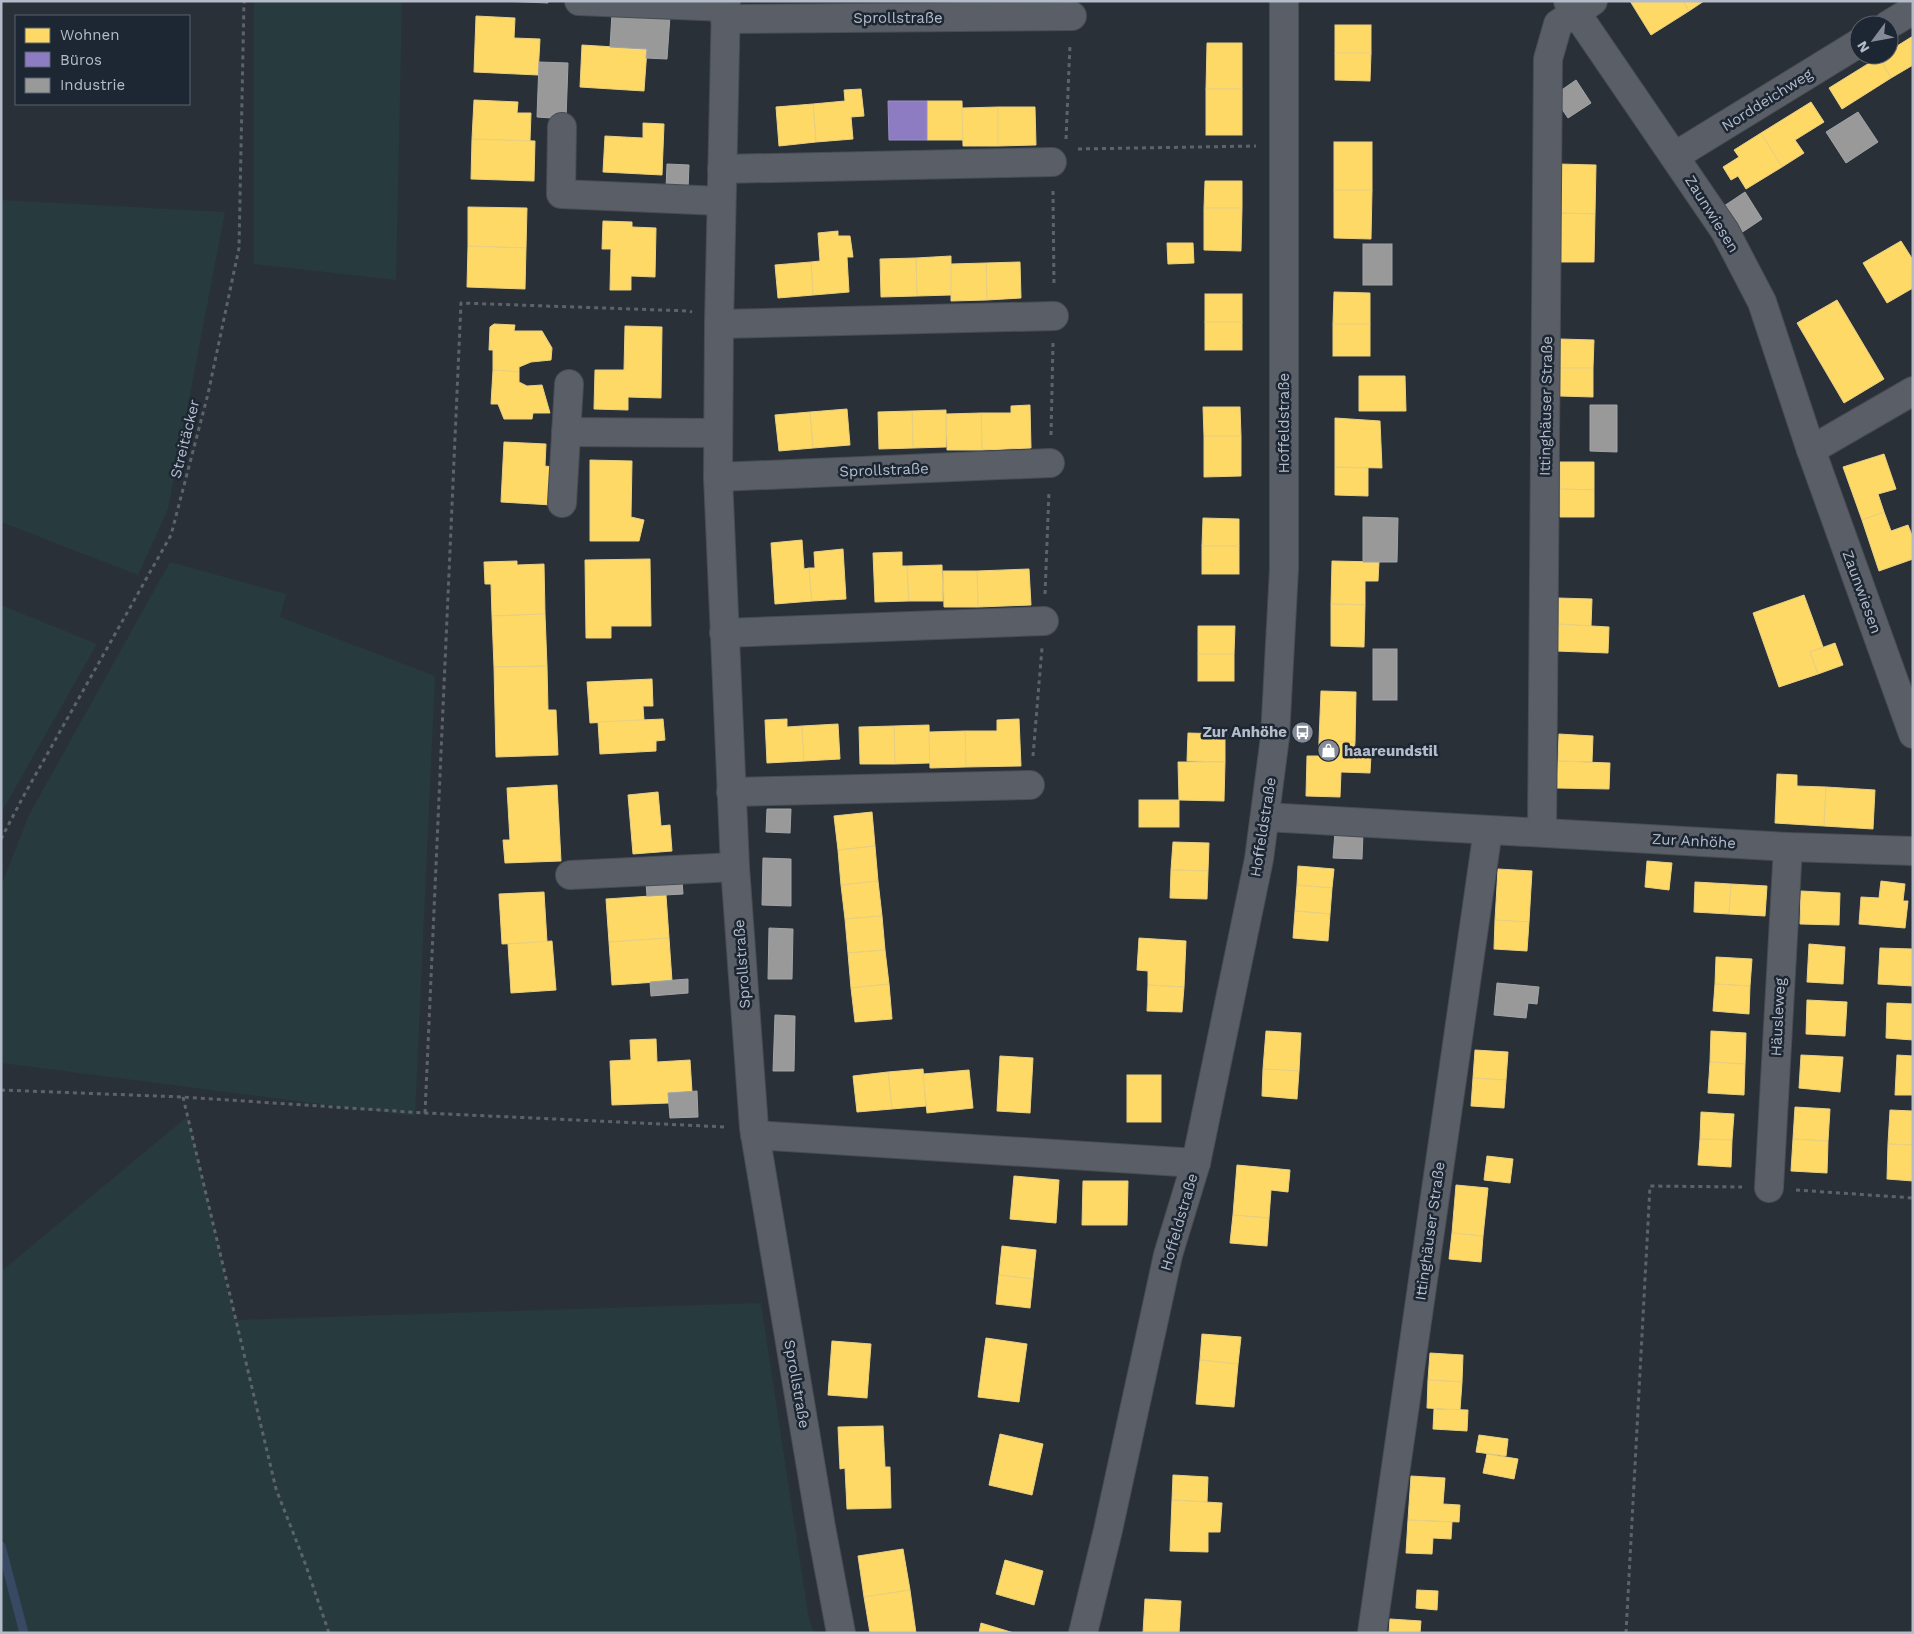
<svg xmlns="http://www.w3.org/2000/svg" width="1914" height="1634" font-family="'Work Sans',sans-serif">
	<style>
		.green { fill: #273a3e }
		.homes { fill: #ffd966; stroke: #e8d084 }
		.offices { fill: #8e7cc3; stroke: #998fc5 }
		.industry { fill: #999; stroke: #a1a4a7 }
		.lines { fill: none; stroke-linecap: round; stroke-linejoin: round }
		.stream { stroke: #384963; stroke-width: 9 }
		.minor-casing { stroke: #484c53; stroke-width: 30 }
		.path { stroke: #5d636a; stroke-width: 3; stroke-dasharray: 4 4; stroke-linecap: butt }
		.minor { stroke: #5a5e66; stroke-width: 28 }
		.labels { text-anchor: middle; stroke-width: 5; stroke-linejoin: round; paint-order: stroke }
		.street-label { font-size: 15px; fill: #b4bcc9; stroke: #1d2633 }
		.poi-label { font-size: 15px; font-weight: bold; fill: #b4bcc9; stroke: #1d2633; text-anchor: end }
	</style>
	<rect width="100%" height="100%" fill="#2a3038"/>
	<!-- green -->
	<g class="green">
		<path d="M254,1H402L396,280L254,264Z"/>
		<path d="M1,200L225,212L168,509L138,575L1,522Z"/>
		<path d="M170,562L286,594L280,617L435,676L415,1116L1,1063V886L29,815Z"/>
		<path d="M1,605L97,644L1,813Z"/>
		<path d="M188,1116L235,1320L761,1303L808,1614L814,1633H1V1263L4,1269Z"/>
	</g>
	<!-- homes -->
	<g class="homes">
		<path d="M1630,1H1683L1689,11L1651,35Z"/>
		<path d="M1683,1H1704L1689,11Z"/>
		<path d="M476,16L515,18L514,38L540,39L538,75L474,72Z"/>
		<rect x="1335" y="25" width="36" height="28"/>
		<path d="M1913,36V65L1891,78L1879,57L1882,55H1889V51Z"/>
		<path d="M1207,43H1242V89H1206Z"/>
		<path d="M582,45L647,49L644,91L580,87Z"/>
		<path d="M1335,53H1371L1370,81L1335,80Z"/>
		<path d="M1879,57L1891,78L1842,109L1829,88Z"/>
		<path d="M861,89L864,116L851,117L853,139L816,142L813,104L845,101L844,90Z"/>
		<rect x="1206" y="89" width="36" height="46"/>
		<path d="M474,100L518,102L517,113H531L530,141L472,139Z"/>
		<path d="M927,101H962L963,140H927Z"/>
		<path d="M1811,102L1824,122L1795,140L1804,153L1782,167L1761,133Z"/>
		<path d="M813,104L816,142L779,146L776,107Z"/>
		<path d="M998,107V146H963L962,108Z"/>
		<path d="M998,107H1035L1036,145L998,146Z"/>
		<path d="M643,123L664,124L662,175L603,172L605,136L643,138Z"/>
		<path d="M1761,133L1782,167L1746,189L1738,176L1731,180L1723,167L1739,157L1734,150Z"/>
		<path d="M472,139L535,141L534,181L471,179Z"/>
		<rect x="1334" y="142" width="38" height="48"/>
		<path d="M1559,164L1596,165L1595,214L1558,213Z"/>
		<path d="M1205,181H1242V208H1204Z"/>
		<path d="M1334,190H1372L1371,239L1334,238Z"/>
		<path d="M468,207L527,208L526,248L468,246Z"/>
		<path d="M1204,208H1242L1241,251L1204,250Z"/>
		<path d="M1558,213L1595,214L1594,262H1557Z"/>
		<path d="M603,221L632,222V227L656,228L655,277L631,276V290H610L611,249H602Z"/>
		<path d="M838,231V236H850L853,257H847L849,292L813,295L811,262L820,261L818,233Z"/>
		<path d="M1901,241L1913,260V288L1887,303L1863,263Z"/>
		<path d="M1167,243H1193L1194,263L1168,264Z"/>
		<path d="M468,246L526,248L525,289L467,287Z"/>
		<path d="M951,256V295L917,296L916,258Z"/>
		<path d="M916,258L917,296L881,297L880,259Z"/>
		<path d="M811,262L813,295L778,298L775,265Z"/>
		<path d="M1020,262L1021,298L987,300L986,263Z"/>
		<path d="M986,263L987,300L951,301V264Z"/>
		<path d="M1334,292L1370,293V324H1333Z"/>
		<rect x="1205" y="294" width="37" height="28"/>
		<path d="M1837,300L1884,379L1844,403L1797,323Z"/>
		<rect x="1205" y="322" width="37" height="28"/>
		<path d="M494,324L515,325L514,331H542L552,348L551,360L531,362L519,367V372L493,370V350H489L490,327Z"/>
		<rect x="1333" y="324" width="37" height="32"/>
		<path d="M625,326L662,327L661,398L628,397V410L594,409L595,370H624Z"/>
		<path d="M1560,339L1594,340L1593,368H1559Z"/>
		<path d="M1559,368H1593V397L1559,396Z"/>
		<path d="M493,370L519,372V382L527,386L542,385L550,413H533L532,419H504L498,404H491Z"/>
		<path d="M1359,376H1405L1406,411H1359Z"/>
		<path d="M1030,405L1031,448L982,450L981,413H1011V406Z"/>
		<path d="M1203,407H1240L1241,436H1204Z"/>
		<path d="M847,409L850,445L813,448L810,412Z"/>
		<path d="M946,410V447L913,448L912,411Z"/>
		<path d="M912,411L913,448L879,449L878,412Z"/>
		<path d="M810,412L813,448L779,451L775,415Z"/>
		<path d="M981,413L982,450H947L946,414Z"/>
		<path d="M1335,418L1380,421L1382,468L1335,467Z"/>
		<path d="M1204,436H1241V476L1204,477Z"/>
		<path d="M504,442L546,444L545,466L553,467L552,505L501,502Z"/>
		<path d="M1884,454L1896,489L1878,494L1884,512L1862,520L1843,467Z"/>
		<path d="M590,460L632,461L631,517L644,520L639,541H590Z"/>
		<path d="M1560,462H1594V490L1560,489Z"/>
		<path d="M1335,467L1368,468V496L1335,495Z"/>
		<path d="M1560,489L1594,490V517H1560Z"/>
		<path d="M1884,512L1891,531L1908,525L1913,538V559L1879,571L1862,520Z"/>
		<path d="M1203,518L1239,519V546H1202Z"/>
		<path d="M802,540L804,569L809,568L812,601L775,604L771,543Z"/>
		<rect x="1202" y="546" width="37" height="28"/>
		<path d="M843,549L846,599L812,601L809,568H815L814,552Z"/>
		<path d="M902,552V566H907L909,601L875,602L873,553Z"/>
		<path d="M650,559L651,626H611V638H586L585,560Z"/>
		<path d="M517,561V565L544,564L545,614L492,616L491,584H485L484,562Z"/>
		<path d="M1332,561L1379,562L1378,581H1365V605L1331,604Z"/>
		<path d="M942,565L943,601H909L907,566Z"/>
		<path d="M1029,569L1031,605L978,607L977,571Z"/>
		<path d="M943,571H977L978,607H944Z"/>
		<path d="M1804,595L1823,647L1810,652L1818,674L1779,687L1753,613Z"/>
		<path d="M1558,598L1592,599L1591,626L1557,624Z"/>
		<path d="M1331,604L1365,605L1364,647L1331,646Z"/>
		<path d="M545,614L547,666L494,667L492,616Z"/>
		<path d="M1557,624L1609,627L1608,653L1556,651Z"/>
		<path d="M1198,626H1235L1234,654H1198Z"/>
		<path d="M1835,643L1843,665L1818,674L1810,652Z"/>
		<rect x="1198" y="654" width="36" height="27"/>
		<path d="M547,666L548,710H556L558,755L496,757L494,667Z"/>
		<path d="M652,679L653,706H643L644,720L590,723L587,682Z"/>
		<path d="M1321,691L1356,692L1355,742L1319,741Z"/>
		<path d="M663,719L665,740L656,741V751L600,754L598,722Z"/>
		<path d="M787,719V727L802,726L804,761L767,763L765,720Z"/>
		<path d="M1019,719L1021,766L966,767L965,731H997V720Z"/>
		<path d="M838,724L840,759L804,761L802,726Z"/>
		<path d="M929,725L930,763L895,764L894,726Z"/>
		<path d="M894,726L895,764H860L859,727Z"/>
		<path d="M965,731L966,767L930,768L929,732Z"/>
		<path d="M1188,733L1225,734V762L1187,761Z"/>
		<path d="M1559,734L1593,736L1592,762L1558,761Z"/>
		<path d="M1319,741L1355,742L1354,755H1371L1370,773L1341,772L1340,797L1306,796L1307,756H1319Z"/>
		<path d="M1558,761L1610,763L1609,789L1557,788Z"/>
		<path d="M1178,762H1225L1224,801L1179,800Z"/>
		<path d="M1777,774L1797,775V786L1826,787L1824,826L1775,823Z"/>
		<path d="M557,785L561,861L505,863L503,840H510L507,788Z"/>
		<path d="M1826,787L1875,790L1873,829L1824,826Z"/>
		<path d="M658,792L661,826L670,825L672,851L633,854L628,795Z"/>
		<rect x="1139" y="800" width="40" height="27"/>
		<path d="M872,812L875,846L838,850L834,816Z"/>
		<path d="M1173,842L1209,843L1208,871L1171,870Z"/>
		<path d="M875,846L878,881L841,885L838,850Z"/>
		<path d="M1647,861L1672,863L1669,890L1645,887Z"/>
		<path d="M1298,866L1334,869L1332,888L1297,885Z"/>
		<path d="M1498,869L1532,871L1529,922L1495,920Z"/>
		<path d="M1171,870L1208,871L1207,899L1170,898Z"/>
		<path d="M878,881L882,916L845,919L841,885Z"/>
		<path d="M1881,881L1905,884L1903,901H1908L1905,928L1859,924L1861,897L1879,898Z"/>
		<path d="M1695,882L1731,884L1729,914L1694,912Z"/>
		<path d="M1731,884L1767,886L1765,916L1729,914Z"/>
		<path d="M1297,885L1332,888L1330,914L1295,911Z"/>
		<path d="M1801,891L1840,893L1839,925L1800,924Z"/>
		<path d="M544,892L547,942L502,944L499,894Z"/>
		<path d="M666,895L669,938L609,942L606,899Z"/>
		<path d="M1295,911L1330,914L1328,941L1293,938Z"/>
		<path d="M882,916L885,950L848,953L845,919Z"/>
		<path d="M1495,920L1529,922L1527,951L1494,949Z"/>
		<path d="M669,938L672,981L612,985L609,942Z"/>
		<path d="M1139,938L1186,941L1184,987L1148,985V971L1137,970Z"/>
		<path d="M552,941L556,990L511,993L508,944Z"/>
		<path d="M1809,944L1845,947L1843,984L1807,982Z"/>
		<path d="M1880,948L1913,949V986L1878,984Z"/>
		<path d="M885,950L889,984L851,988L848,953Z"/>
		<path d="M1716,957L1752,959L1750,986L1715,984Z"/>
		<path d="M889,984L892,1019L855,1022L851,988Z"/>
		<path d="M1715,984L1750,986L1749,1014L1713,1011Z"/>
		<path d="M1148,985L1184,987L1182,1012L1147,1011Z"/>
		<path d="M1807,1000L1847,1002L1845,1036L1806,1034Z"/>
		<path d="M1887,1003L1913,1004V1040L1886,1038Z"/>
		<path d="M1266,1031L1301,1033L1299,1071L1263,1069Z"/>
		<path d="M1711,1031L1746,1033L1745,1064L1710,1062Z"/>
		<path d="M656,1039L657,1062L690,1060L692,1092L668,1093L669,1103L612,1105L610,1061L631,1060L630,1040Z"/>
		<path d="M1475,1050L1508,1052L1506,1080L1473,1078Z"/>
		<path d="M1801,1055L1843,1057L1840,1092L1799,1088Z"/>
		<path d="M1897,1055L1913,1056V1095H1895Z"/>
		<path d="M1000,1056L1033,1058L1030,1113L997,1111Z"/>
		<path d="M1710,1062L1745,1064L1744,1095L1708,1093Z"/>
		<path d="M923,1069L926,1106L892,1109L888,1072Z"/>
		<path d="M1263,1069L1299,1071L1297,1099L1262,1096Z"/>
		<path d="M969,1070L973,1108L927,1113L923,1074Z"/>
		<path d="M888,1072L892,1109L857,1112L853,1076Z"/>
		<rect x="1127" y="1075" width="34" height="47"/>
		<path d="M1473,1078L1506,1080L1504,1108L1471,1106Z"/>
		<path d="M1795,1107L1830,1109L1828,1141L1793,1139Z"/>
		<path d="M1890,1110L1913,1111V1145L1888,1144Z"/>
		<path d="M1701,1112L1734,1114L1732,1140L1700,1139Z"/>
		<path d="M1700,1139L1732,1140L1731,1167L1698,1165Z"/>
		<path d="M1793,1139L1828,1141L1827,1173L1791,1171Z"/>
		<path d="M1888,1144L1913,1145V1181L1887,1179Z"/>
		<path d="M1487,1156L1513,1159L1510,1183L1484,1180Z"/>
		<path d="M1237,1165L1290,1170L1288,1192L1271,1190L1269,1218L1233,1215Z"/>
		<path d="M1014,1176L1059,1180L1056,1223L1010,1219Z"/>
		<path d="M1083,1181H1128L1127,1225H1082Z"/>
		<path d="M1456,1185L1488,1188L1483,1236L1452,1233Z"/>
		<path d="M1233,1215L1269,1218L1267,1246L1230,1243Z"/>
		<path d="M1452,1233L1483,1236L1481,1262L1449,1259Z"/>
		<path d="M1002,1246L1036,1250L1033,1279L999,1275Z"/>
		<path d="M999,1275L1033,1279L1030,1308L996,1304Z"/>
		<path d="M1202,1334L1241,1337L1238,1364L1200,1360Z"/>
		<path d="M986,1338L1027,1344L1019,1402L978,1397Z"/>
		<path d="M832,1341L871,1344L867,1398L828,1395Z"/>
		<path d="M1430,1353L1463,1355L1462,1382L1428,1380Z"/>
		<path d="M1200,1360L1238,1364L1234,1407L1196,1404Z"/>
		<path d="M1428,1380L1462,1382L1460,1410L1427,1408Z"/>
		<path d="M1434,1409L1468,1410L1467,1431L1433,1429Z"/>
		<path d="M883,1426L885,1467H890L891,1508L847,1509L845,1468L840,1469L838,1427Z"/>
		<path d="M1000,1434L1043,1444L1032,1495L989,1485Z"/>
		<path d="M1479,1435L1508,1439L1506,1456L1476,1452Z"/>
		<path d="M1487,1454L1518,1459L1514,1479L1483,1473Z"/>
		<path d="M1173,1475L1208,1477L1207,1502L1172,1500Z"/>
		<path d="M1411,1476L1445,1478L1443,1504L1460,1505L1459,1522L1408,1520Z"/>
		<path d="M1172,1500L1222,1503L1220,1532H1208V1552L1170,1551Z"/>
		<path d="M1408,1520L1452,1522L1451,1539L1433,1538L1432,1554L1406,1553Z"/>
		<path d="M903,1549L910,1590L864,1597L858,1556Z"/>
		<path d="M1005,1560L1043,1571L1034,1605L996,1594Z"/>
		<path d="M910,1590L916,1633H870L864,1597Z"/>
		<path d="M1417,1590L1438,1591L1437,1610L1416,1608Z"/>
		<path d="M1145,1599L1181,1601L1179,1633H1143Z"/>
		<path d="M1390,1619L1421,1621L1420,1633H1389Z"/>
		<path d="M981,1623L1014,1633H979Z"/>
	</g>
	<!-- offices -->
	<path class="offices" d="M888,101H927V140H889Z"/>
	<!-- industry -->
	<g class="industry">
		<path d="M501,1H548V3Z"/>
		<path d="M612,13L670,16L667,59L646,58L647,49L610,47Z"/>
		<path d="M539,62L568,63L566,119L537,117Z"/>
		<path d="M1576,80L1591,103L1568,118L1553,96Z"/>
		<path d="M1858,112L1878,142L1846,163L1826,132Z"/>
		<path d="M667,164L689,165L688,189H666Z"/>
		<path d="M1745,192L1762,219L1741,233L1724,206Z"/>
		<rect x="1363" y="244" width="29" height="41"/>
		<path d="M1590,405H1617V452L1590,451Z"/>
		<path d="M1363,517L1398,518L1397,562H1363Z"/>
		<rect x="1373" y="649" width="24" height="51"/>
		<path d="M767,809H791L790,833L766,832Z"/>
		<path d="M1335,832L1363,833L1362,859L1333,858Z"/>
		<path d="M763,858L791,859V906L762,905Z"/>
		<path d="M682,881L683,894L647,896L646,883Z"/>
		<path d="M769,928L793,929L792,979H768Z"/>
		<path d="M688,979V993L651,996L650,982Z"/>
		<path d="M1497,983L1539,987L1537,1004L1528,1003L1526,1018L1494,1015Z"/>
		<path d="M775,1015L795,1016L794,1071H773Z"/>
		<path d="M697,1091L698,1117L670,1118L668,1093Z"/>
	</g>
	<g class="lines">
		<!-- stream -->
		<path class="stream" d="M1,1546L24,1633"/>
		<defs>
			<g id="minor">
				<path d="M579,1L726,7"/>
				<path d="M726,1L719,324L718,477L735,867L754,1128L821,1527L841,1633"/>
				<path d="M1568,1L1725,231L1762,302L1811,450L1913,734"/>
				<path d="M725,19L1072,16"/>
				<path d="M1888,25L1913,10"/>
				<path d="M562,127L561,194L721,201"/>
				<path d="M1675,156L1859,43"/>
				<path d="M722,169L1052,162"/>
				<path d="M719,324L1054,316"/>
				<path d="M566,432L718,433"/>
				<path d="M1811,450L1913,391"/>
				<path d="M718,477L1050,463"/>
				<path d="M562,503L569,384"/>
				<path d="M724,633L1044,621"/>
				<path d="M731,792L1030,785"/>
				<path d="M1266,817L1788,847L1913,851"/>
				<path d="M1542,832L1548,59L1558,24L1593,1"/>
				<path d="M570,875L735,867"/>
				<path d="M755,1135L1196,1163"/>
				<path d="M1769,1188L1788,847"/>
				<path d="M1083,1633L1108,1530L1168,1255L1196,1163L1259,859L1275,737L1284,569V1"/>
				<path d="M1372,1633L1488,830"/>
			</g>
		</defs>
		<!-- minor casing -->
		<use href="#minor" class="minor-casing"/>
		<!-- path -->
		<g class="path">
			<path d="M1066,139L1070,45"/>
			<path d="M1078,149L1256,146"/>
			<path d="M1053,191L1054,287"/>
			<path d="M1051,435L1053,343"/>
			<path d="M1045,594L1049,491"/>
			<path d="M1033,756L1042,648"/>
			<path d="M1,839L23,797L171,535L208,394L239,248L244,1"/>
			<path d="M1,1090L183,1097L425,1113L726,1127"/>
			<path d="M183,1097L276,1489L305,1563L329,1633"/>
			<path d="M425,1113L461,303L689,311L692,312"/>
			<path d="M1796,1190L1913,1198"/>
			<path d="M1626,1633L1650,1186L1742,1187"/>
		</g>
		<!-- minor -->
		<use href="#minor" class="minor"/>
	</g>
	<!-- icons -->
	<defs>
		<symbol id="bus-disc" viewBox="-11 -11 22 22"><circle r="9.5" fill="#848b96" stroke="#1d2633"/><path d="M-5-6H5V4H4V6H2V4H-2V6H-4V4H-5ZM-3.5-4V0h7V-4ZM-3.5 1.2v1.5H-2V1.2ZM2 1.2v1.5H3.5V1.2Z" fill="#fff"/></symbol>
		<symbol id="shop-disc" viewBox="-11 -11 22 22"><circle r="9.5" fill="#848b96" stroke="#1d2633"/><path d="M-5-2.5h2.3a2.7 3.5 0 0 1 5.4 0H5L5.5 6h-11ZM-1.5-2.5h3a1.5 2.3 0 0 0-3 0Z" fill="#fff"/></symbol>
	</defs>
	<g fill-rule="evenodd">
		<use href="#bus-disc" x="1290" y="720" width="25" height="25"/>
		<use href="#shop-disc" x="1316" y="738" width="25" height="25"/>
	</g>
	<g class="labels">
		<!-- street labels -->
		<g class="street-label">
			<text x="898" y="23">Sprollstraße</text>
			<text transform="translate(1767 100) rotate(-32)" y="5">Norddeichweg</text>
			<text transform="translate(1712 214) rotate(58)" y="5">Zaunwiesen</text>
			<text transform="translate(1546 406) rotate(-89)" y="5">Ittinghäuser Straße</text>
			<text transform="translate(1284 423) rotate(-90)" y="5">Hoffeldstraße</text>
			<text transform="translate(185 439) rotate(-76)" y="5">Streitäcker</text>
			<text transform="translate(884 470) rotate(-2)" y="5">Sprollstraße</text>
			<text transform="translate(1862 592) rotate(70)" y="5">Zaunwiesen</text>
			<text transform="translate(1263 827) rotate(-81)" y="5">Hoffeldstraße</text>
			<text transform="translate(1694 841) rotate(3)" y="5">Zur Anhöhe</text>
			<text transform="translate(742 964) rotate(-94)" y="5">Sprollstraße</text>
			<text transform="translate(1778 1017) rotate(-87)" y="5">Häusleweg</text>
			<text transform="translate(1179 1222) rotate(-74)" y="5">Hoffeldstraße</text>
			<text transform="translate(1430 1231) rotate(-82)" y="5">Ittinghäuser Straße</text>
			<text transform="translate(797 1384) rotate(80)" y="5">Sprollstraße</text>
		</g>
		<!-- poi labels -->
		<g class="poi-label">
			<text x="1287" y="737">Zur Anhöhe</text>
			<text x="1344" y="756" text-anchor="start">haareundstil</text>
		</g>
	</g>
	<!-- border -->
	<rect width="1914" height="1634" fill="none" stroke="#b4bcc9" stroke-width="5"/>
	<!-- legend -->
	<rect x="15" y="15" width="175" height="90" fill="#1d2633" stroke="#59626f"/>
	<rect x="25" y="28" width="25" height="15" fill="#ffd966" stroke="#59626f"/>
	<text x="60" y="40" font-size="15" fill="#b4bcc9">Wohnen</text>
	<rect x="25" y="52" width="25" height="15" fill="#8e7cc3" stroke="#59626f"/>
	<text x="60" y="65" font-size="15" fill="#b4bcc9">Büros</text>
	<rect x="25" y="78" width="25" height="15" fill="#999999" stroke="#59626f"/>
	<text x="60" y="90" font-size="15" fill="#b4bcc9">Industrie</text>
	<!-- north arrow -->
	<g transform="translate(1874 40) rotate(238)"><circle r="24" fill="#1d2633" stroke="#59626f"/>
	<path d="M0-4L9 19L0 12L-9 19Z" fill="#848b96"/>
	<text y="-8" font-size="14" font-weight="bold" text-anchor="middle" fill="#b4bcc9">N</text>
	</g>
</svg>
